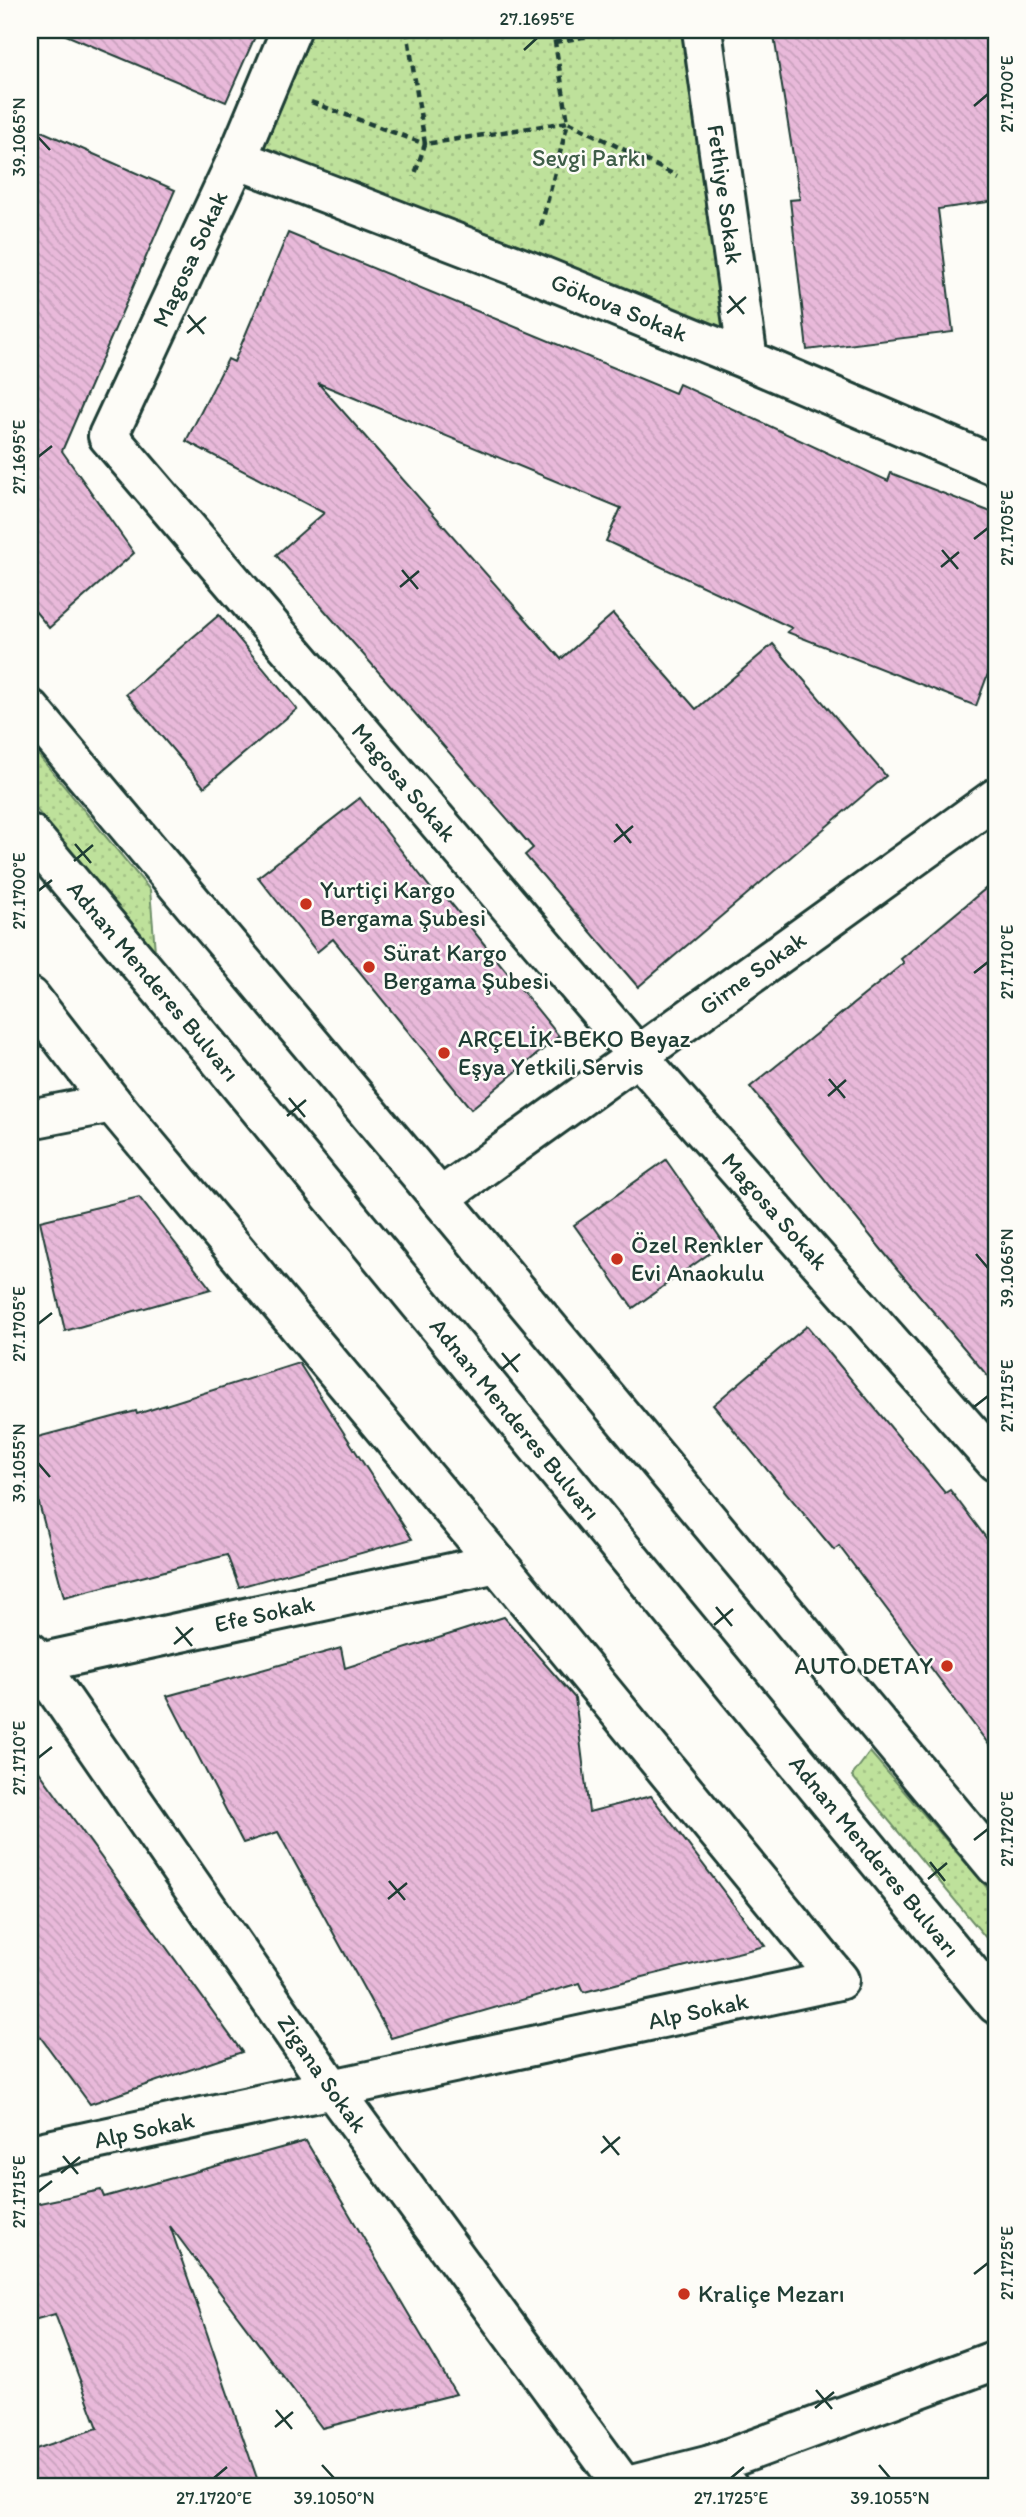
<svg xmlns="http://www.w3.org/2000/svg" width="1026" height="2517" font-family="Itim,sans-serif">
	<style>
		.grass { fill: url(#grass-dots); stroke: #6e8f68; stroke-width: 2 }
		.building { fill: url(#building-back-hatch); stroke: #1f3d34; stroke-width: 2 }
		.lines { fill: none; stroke-linecap: round; stroke-linejoin: round }
		.street-casing { stroke: #1f3d34; stroke-width: 44 }
		.secondary-casing { stroke: #1f3d34; stroke-width: 44 }
		.primary-casing { stroke: #1f3d34; stroke-width: 44 }
		.path { stroke: #1f3d34; stroke-width: 4.5; stroke-dasharray: 7 5; stroke-linecap: butt }
		.street { stroke: #fdfcf7; stroke-width: 38 }
		.secondary { stroke: #fdfcf7; stroke-width: 38 }
		.primary { stroke: #fdfcf7; stroke-width: 38 }
		.ticks { fill: none; stroke: #1f3d34; stroke-width: 2.5 }
		.poi-dot { fill: #c8321e; stroke: #fdfcf7; stroke-width: 2.5 }
		.labels { text-anchor: middle; stroke-width: 5; stroke-linejoin: round; paint-order: stroke }
		.park-label { font-size: 24px; fill: #3f5e49; stroke: #fdfcf7 }
		.street-label { font-size: 24px; fill: #1f3d34; stroke: #fdfcf7 }
		.poi-label { font-size: 24px; fill: #1f3d34; stroke: #fdfcf7; text-anchor: start }
		.neatline { fill: none; stroke: #1f3d34; stroke-width: 2.5 }
		.ticks-label { font-size: 18px; text-anchor: middle; fill: #1f3d34 }
	</style>
	<defs>
		<pattern id="grass-dots" width="8" height="8" patternUnits="userSpaceOnUse" patternTransform="scale(1.75)"><rect width="8" height="8" fill="#bee19b"/><path d="M2 2h.1M6 6h.1" fill="none" stroke="#a3c286" stroke-width="1.8" stroke-linecap="round"/></pattern>
		<pattern id="building-back-hatch" width="6" height="6" patternUnits="userSpaceOnUse" patternTransform="scale(1.75)"><rect width="6" height="6" fill="#e9b9da"/><path d="M-1 5l2 2M0 0l6 6M5-1l2 2" fill="none" stroke="#c7a0bc"/></pattern>
	</defs>
	<rect width="100%" height="100%" fill="#fdfcf7"/>
	<filter id="ink" filterUnits="userSpaceOnUse"><feTurbulence type="fractalNoise" baseFrequency=".0143" numOctaves="2"/><feDisplacementMap in="SourceGraphic" scale="14" xChannelSelector="R" yChannelSelector="G"/><feConvolveMatrix kernelMatrix="1 2 1 2 8 2 1 2 1" color-interpolation-filters="sRGB"/></filter>
	<g filter="url(#ink)">
		<!-- grass -->
		<g class="grass">
			<path d="M291,30H702L748,360L237,159Z"/>
			<path d="M30,745L150,890L155,951L30,802Z"/>
			<path d="M870,1752L996,1898V1950L852,1776Z"/>
		</g>
		<!-- building -->
		<g class="building">
			<path d="M54,30H258L226,102Z"/>
			<path d="M773,30H996V201L938,209L953,332L807,350L790,200L800,199Z"/>
			<path d="M30,126L175,190L62,451L134,553L49,628L30,605Z"/>
			<path d="M288,233L675,393L679,384L888,481L891,473L996,514V652L976,706L787,632L792,628L606,541L621,508L318,383L561,659L613,614L696,709L773,644L886,776L638,987L525,855L533,848L276,555L324,513L186,441L228,359L234,362Z"/>
			<path d="M219,615L297,709L204,787L126,694Z"/>
			<path d="M360,798L436,895L441,891L559,1036L471,1109L333,939L317,952L258,877Z"/>
			<path d="M996,880V1386L898,1270L750,1087L904,963L901,959Z"/>
			<path d="M666,1160L724,1243L633,1308L574,1225Z"/>
			<path d="M139,1197L211,1289L65,1331L40,1221Z"/>
			<path d="M807,1326L945,1493L950,1490L996,1551V1754L839,1546L834,1550L713,1405Z"/>
			<path d="M299,1363L412,1539L239,1587L227,1555L64,1597L30,1470V1439L136,1411L137,1414Z"/>
			<path d="M504,1617L575,1698L589,1812L651,1796L765,1946L584,1992L580,1983L391,2038L278,1832L243,1843L167,1696L341,1648L345,1668Z"/>
			<path d="M30,1759L242,2052L90,2104L30,2023Z"/>
			<path d="M306,2141L456,2394L322,2428L170,2226L260,2487H30V2451L98,2428L55,2314L30,2321V2205L101,2190L104,2197Z"/>
		</g>
		<g class="lines">
			<defs>
				<g id="street">
					<path id="s1" d="M291,30L237,159L108,436L637,1055L996,1462"/>
					<path id="s2" d="M702,30L748,360"/>
					<path id="s3" d="M237,159L529,271L748,360L996,466"/>
					<path d="M30,997L112,1103L497,1563L839,1980L30,2154"/>
					<path d="M30,1119L112,1103"/>
					<path id="s4" d="M440,1198L996,798"/>
					<path id="s5" d="M30,1652L333,2090L624,2487"/>
					<path id="s6" d="M30,1665L497,1563"/>
					<path d="M711,2465L728,2487"/>
				</g>
				<path id="secondary" d="M624,2487L711,2465L996,2360"/>
				<g id="primary">
					<path d="M30,709L440,1198L996,1866"/>
					<path id="s7" d="M30,834L209,1047L996,2004"/>
				</g>
			</defs>
			<!-- street casing -->
			<use href="#street" class="street-casing"/>
			<!-- secondary casing -->
			<use href="#secondary" class="secondary-casing"/>
			<!-- primary casing -->
			<use href="#primary" class="primary-casing"/>
			<!-- path -->
			<g class="path">
				<path d="M407,30L425,144L568,122L553,30"/>
				<path d="M555,42L623,30"/>
				<path d="M311,102L425,144L414,177"/>
				<path d="M541,226L568,122L677,176"/>
			</g>
			<!-- street -->
			<use href="#street" class="street"/>
			<!-- secondary -->
			<use href="#secondary" class="secondary"/>
			<!-- primary -->
			<use href="#primary" class="primary"/>
		</g>
	</g>
	<!-- ticks -->
	<path class="ticks" d="M524,50L537,38M974,106L988,94M38,137L50,150M729,296L744,314M727,313L746,297M188,315L204,334M187,333L206,317M38,457L52,446M974,539L988,528M942,550L958,569M941,567L959,552M402,570L418,589M400,587L419,571M616,824L631,843M614,842L633,826M75,844L91,863M74,861L93,845M38,891L52,880M974,973L988,962M829,1079L845,1098M828,1096L846,1080M289,1098L305,1117M287,1116L306,1100M976,1254L988,1268M38,1324L52,1313M502,1353L518,1372M501,1370L520,1354M974,1407L988,1396M38,1463L50,1477M716,1607L732,1626M714,1625L733,1609M176,1627L192,1646M174,1644L193,1628M38,1758L52,1747M974,1840L988,1829M930,1862L945,1881M928,1879L947,1863M389,1881L405,1900M388,1899L407,1883M603,2136L619,2155M601,2153L620,2137M63,2156L78,2174M61,2173L80,2157M38,2192L52,2181M974,2274L988,2263M816,2390L832,2409M815,2408L834,2392M276,2410L292,2429M275,2427L293,2412M322,2465L334,2478M879,2465L890,2478M214,2478L227,2467M731,2478L744,2467"/>
	<!-- markers -->
	<g class="poi-dot">
		<circle cx="306" cy="904" r="7"/>
		<circle cx="369" cy="967" r="7"/>
		<circle cx="444" cy="1053" r="7"/>
		<circle cx="617" cy="1259" r="7"/>
		<circle cx="947" cy="1666" r="7"/>
		<circle cx="684" cy="2294" r="7"/>
	</g>
	<g class="labels">
		<!-- park labels -->
		<g class="park-label">
			<text x="589" y="166">Sevgi Parkı</text>
		</g>
		<!-- street labels -->
		<g class="street-label">
			<text dy="8" stroke="none"><textPath href="#s2" startOffset="166">Fethiye Sokak</textPath></text>
			<text transform="translate(190 259) rotate(-65)" y="8">Magosa Sokak</text>
			<text dy="8" stroke="none"><textPath href="#s3" startOffset="410">Gökova Sokak</textPath></text>
			<text dy="8" stroke="none"><textPath href="#s1" startOffset="901">Magosa Sokak</textPath></text>
			<text dy="8" stroke="none"><textPath href="#s4" startOffset="385">Girne Sokak</textPath></text>
			<text dy="8" stroke="none"><textPath href="#s7" startOffset="192">Adnan Menderes Bulvarı</textPath></text>
			<text dy="8" stroke="none"><textPath href="#s1" startOffset="1468">Magosa Sokak</textPath></text>
			<text dy="8" stroke="none"><textPath href="#s7" startOffset="760">Adnan Menderes Bulvarı</textPath></text>
			<text dy="8" stroke="none"><textPath href="#s6" startOffset="240">Efe Sokak</textPath></text>
			<text dy="8" stroke="none"><textPath href="#s7" startOffset="1326">Adnan Menderes Bulvarı</textPath></text>
			<text transform="translate(698 2011) rotate(-12)" y="8">Alp Sokak</text>
			<text dy="8" stroke="none"><textPath href="#s5" startOffset="513">Zigana Sokak</textPath></text>
			<text transform="translate(144 2130) rotate(-12)" y="8">Alp Sokak</text>
		</g>
		<!-- poi labels -->
		<g class="poi-label">
			<text x="320" y="898">Yurtiçi Kargo<tspan x="320" dy="28">Bergama Şubesi</tspan></text>
			<text x="383" y="961">Sürat Kargo<tspan x="383" dy="28">Bergama Şubesi</tspan></text>
			<text x="458" y="1047">ARÇELİK-BEKO Beyaz<tspan x="458" dy="28">Eşya Yetkili Servis</tspan></text>
			<text x="631" y="1253">Özel Renkler<tspan x="631" dy="28">Evi Anaokulu</tspan></text>
			<text x="933" y="1674" text-anchor="end">AUTO DETAY</text>
			<text x="698" y="2302">Kraliçe Mezarı</text>
		</g>
	</g>
	<!-- margin -->
	<rect width="1026" height="2517" fill="none" stroke="#fdfcf7" stroke-width="77"/>
	<rect x="38" y="38" width="950" height="2440" class="neatline"/>
	<g class="ticks-label">
		<text x="537" y="25">27.1695°E</text>
		<text transform="translate(1007 94) rotate(-90)" y="6">27.1700°E</text>
		<text transform="translate(19 137) rotate(-90)" y="6">39.1065°N</text>
		<text transform="translate(19 457) rotate(-90)" y="6">27.1695°E</text>
		<text transform="translate(1007 528) rotate(-90)" y="6">27.1705°E</text>
		<text transform="translate(19 891) rotate(-90)" y="6">27.1700°E</text>
		<text transform="translate(1007 962) rotate(-90)" y="6">27.1710°E</text>
		<text transform="translate(1007 1268) rotate(-90)" y="6">39.1065°N</text>
		<text transform="translate(19 1324) rotate(-90)" y="6">27.1705°E</text>
		<text transform="translate(1007 1396) rotate(-90)" y="6">27.1715°E</text>
		<text transform="translate(19 1463) rotate(-90)" y="6">39.1055°N</text>
		<text transform="translate(19 1758) rotate(-90)" y="6">27.1710°E</text>
		<text transform="translate(1007 1829) rotate(-90)" y="6">27.1720°E</text>
		<text transform="translate(19 2192) rotate(-90)" y="6">27.1715°E</text>
		<text transform="translate(1007 2263) rotate(-90)" y="6">27.1725°E</text>
		<text x="214" y="2504">27.1720°E</text>
		<text x="334" y="2504">39.1050°N</text>
		<text x="731" y="2504">27.1725°E</text>
		<text x="890" y="2504">39.1055°N</text>
	</g>
</svg>
